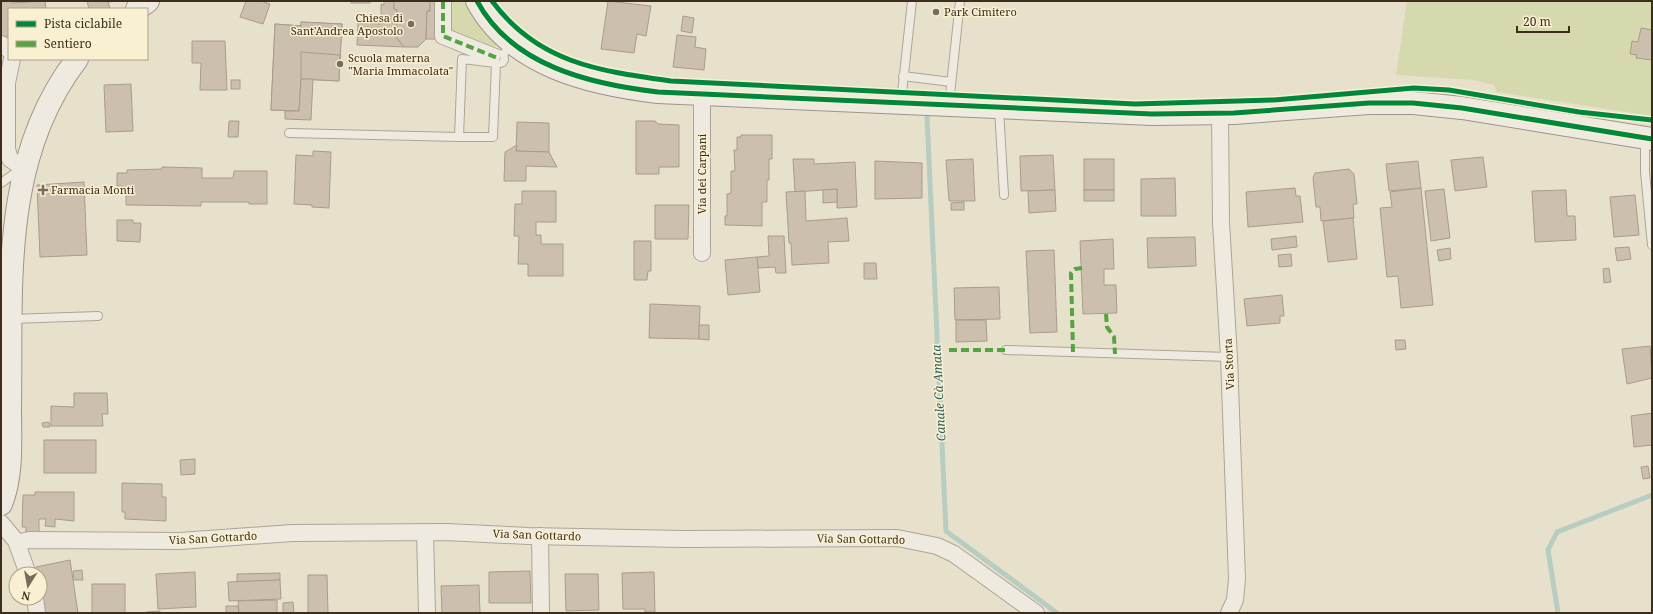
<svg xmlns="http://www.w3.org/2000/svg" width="1653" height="614" font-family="'Noto Serif',serif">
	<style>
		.green { fill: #d6d9ad }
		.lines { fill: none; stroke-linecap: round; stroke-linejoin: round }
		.stream { stroke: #b8cdc2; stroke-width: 5 }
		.building { fill: #ccbfad; stroke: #a89c8b }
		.lane-casing { stroke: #aca596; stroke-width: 10 }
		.street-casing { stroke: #aca596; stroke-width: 18 }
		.secondary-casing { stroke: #9c9585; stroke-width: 24 }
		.lane { stroke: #efeadf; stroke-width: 8 }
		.street { stroke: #efeadf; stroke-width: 16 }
		.secondary { stroke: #efeadf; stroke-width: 22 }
		.quiet { stroke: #54a441; stroke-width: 4; stroke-dasharray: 8 4; stroke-linecap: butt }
		.cycleway-casing { stroke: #f9f0d1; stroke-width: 8 }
		.cycleway { stroke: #00873e; stroke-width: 5 }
		.poi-dot { fill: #786c5a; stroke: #f9f0d1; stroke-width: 1.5 }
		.labels { text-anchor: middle; stroke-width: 3; stroke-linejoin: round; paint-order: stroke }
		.poi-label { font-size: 11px; fill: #3d2d1c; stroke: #f9f0d1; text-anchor: start }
		.street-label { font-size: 11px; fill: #3d2d1c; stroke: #f9f0d1 }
		.water-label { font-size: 12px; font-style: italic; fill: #295e5e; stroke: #f9f0d1 }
	</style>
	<rect width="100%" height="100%" fill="#e7e1cc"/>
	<!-- green -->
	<g class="green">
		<path d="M447,1H466L479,22L496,43V46L492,47L446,32Z"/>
		<path d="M1407,1H1652V116L1497,92L1494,85L1473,80L1396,75Z"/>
	</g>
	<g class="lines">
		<!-- stream -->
		<g class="stream">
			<path d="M927,117L946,531L1057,613"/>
			<path d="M1558,613L1548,550L1557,532L1652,495"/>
		</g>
	</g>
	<!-- building -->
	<g class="building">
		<path d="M1,1H11L12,3L45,1L46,9H9V36L1,37Z"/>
		<path d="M87,1H115L108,2L110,9H89Z"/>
		<path d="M246,1H261L270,4L263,24L240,17Z"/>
		<rect x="351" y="1" width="19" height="2"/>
		<path d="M384,1H394V9L397,10L396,37L404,47L357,45L358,23L381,24V4L384,5Z"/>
		<path d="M394,1H430V11H427L426,39L418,47H404L396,37L397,10L394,9Z"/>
		<path d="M430,1H441L439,39H426L427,11H430Z"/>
		<path d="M608,1L651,6L646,36L637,34L634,53L601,49Z"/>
		<path d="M683,16L694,18L692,33L681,31Z"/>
		<path d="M301,22L342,24L340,55L301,52L299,111L271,110L275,24L301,26Z"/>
		<path d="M301,22L342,24L339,81L301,79L299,111L271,110L275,24L301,26Z"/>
		<path d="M1641,28L1652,30V60L1636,58L1637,55L1630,54L1632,41L1638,42Z"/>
		<path d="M677,35L696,37L695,47L706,49L704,70L673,67Z"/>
		<path d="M192,41H225L227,90H200L201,63H192Z"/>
		<path d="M301,52L340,55L339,81L301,79Z"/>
		<path d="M301,79H313L311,120L285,119V111H299Z"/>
		<rect x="231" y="80" width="9" height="9"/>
		<path d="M131,84L133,131L106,132L104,85Z"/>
		<path d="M229,121H239L238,137H228Z"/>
		<path d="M636,121H655L658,124L679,125V167H659V174H636Z"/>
		<path d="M517,122L549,123V152L516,151Z"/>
		<path d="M741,135H772V159H769V180H767V202H762V226L725,225V216H727V194L731,193V171H735L734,150H737V137H741Z"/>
		<path d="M517,145L516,151L549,152L557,167L526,166V181H504L505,152Z"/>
		<path d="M313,151L331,152L329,208L312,207V205L294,204L296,155L313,156Z"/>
		<path d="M1053,155L1055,190L1021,191L1020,156Z"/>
		<path d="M1483,157L1487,187L1455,191L1451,160Z"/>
		<path d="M793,159H814V164L855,162L857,207L837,208V189L795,192Z"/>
		<path d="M973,159L975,201H949L946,160Z"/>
		<rect x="1084" y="159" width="30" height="31"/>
		<path d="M875,161L922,163V198L875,199Z"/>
		<path d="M1418,161L1421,188L1389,191L1386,164Z"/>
		<path d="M162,167L202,168V178H233L234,171H267V204H249V202H201V206L126,205V192L122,191V186H117V173H127V170L162,169Z"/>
		<path d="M1349,169L1354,174L1357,204H1353L1354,218L1321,221L1320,207H1316L1313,178L1315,173Z"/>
		<path d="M1175,178L1176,216H1141V179Z"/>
		<path d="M84,182L87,255L40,257L37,185Z"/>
		<path d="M1295,188L1296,196H1300L1303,222L1248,227L1246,192Z"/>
		<path d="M1421,188L1433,305L1401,308L1398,276L1387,277L1380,208L1392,207L1390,192Z"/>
		<path d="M837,189V202L823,203V190Z"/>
		<path d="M1444,189L1450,238L1431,241L1425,191Z"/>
		<path d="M1055,190L1056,211L1029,213L1028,191Z"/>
		<rect x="1084" y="190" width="30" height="11"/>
		<path d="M1566,190L1567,216H1575L1576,240L1535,242L1532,191Z"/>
		<path d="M522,191H556V222H536V235H541V244H563V276H528V264H518L519,236H514L515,204H522Z"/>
		<path d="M805,191L806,221L847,218L849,241L828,242L829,263L792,265L791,243H789L786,192Z"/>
		<path d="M1635,195L1639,235L1614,237L1610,197Z"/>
		<path d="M964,202V210H951V203Z"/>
		<path d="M655,205H689L688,239H655Z"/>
		<path d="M1353,218L1357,259L1328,262L1323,221Z"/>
		<path d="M117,220H133V223H141L140,242L117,241Z"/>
		<path d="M768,236H784L786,273H776L775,267L758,268L757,257L769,256Z"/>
		<path d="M1296,236L1297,247L1272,250L1271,239Z"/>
		<path d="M1195,237L1196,266L1148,268L1147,238Z"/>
		<path d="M1113,239L1114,269H1104V285H1116L1117,313L1083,314L1080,241Z"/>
		<path d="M634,241H651V271H648L647,280H634Z"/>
		<path d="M1629,247L1631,259L1617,261L1615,248Z"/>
		<path d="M1450,248L1451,259L1439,261L1437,250Z"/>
		<path d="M1054,250L1057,332L1030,333L1026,251Z"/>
		<path d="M1291,254L1292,266L1279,267L1278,255Z"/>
		<path d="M757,257L760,292L728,295L725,260Z"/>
		<path d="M864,263H876L877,279H864Z"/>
		<path d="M1609,268L1611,282L1604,283L1603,269Z"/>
		<path d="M999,287L1000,319L955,320L954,288Z"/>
		<path d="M1282,295L1284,316H1280V323L1247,326L1244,299Z"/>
		<path d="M650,304L700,306L699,339L649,338Z"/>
		<path d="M956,320H986L987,341L956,342Z"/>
		<path d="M699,325H709V340L699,339Z"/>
		<path d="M1395,340H1405L1406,349L1396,350Z"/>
		<path d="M1650,346L1652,378L1627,384L1622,349Z"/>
		<path d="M74,393H107L108,414H102L103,426H51V406L74,407Z"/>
		<path d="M1652,413V445L1634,447L1631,416Z"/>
		<path d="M49,422L50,427H43L42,423Z"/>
		<rect x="44" y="440" width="52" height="33"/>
		<path d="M195,459V474L181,475L180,460Z"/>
		<path d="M1648,466L1650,478L1643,479L1641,467Z"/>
		<path d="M122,483L162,484V497H166V521L125,519V512H122Z"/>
		<path d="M35,492H74V521L55,519V527L45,526L46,519H39V536H26V527H22L23,495H35Z"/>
		<path d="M70,560L78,613H45L40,587V574H38L36,567Z"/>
		<path d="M82,570L83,580H74L73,571Z"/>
		<path d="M530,571L531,603H489V572Z"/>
		<path d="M195,572L196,607L158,609L156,574Z"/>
		<path d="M654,572L655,612H645V609H623L622,573Z"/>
		<path d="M280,573V580L237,582V574Z"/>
		<path d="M565,574H598L599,610L566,611Z"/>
		<path d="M308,575H327L328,613H308Z"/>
		<path d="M280,580L281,599L229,601L228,582Z"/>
		<rect x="92" y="584" width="33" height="29"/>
		<path d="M479,585L480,613H442L441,586Z"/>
		<path d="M277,600V613H239L238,601Z"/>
		<path d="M293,602L294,613H283V603Z"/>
		<path d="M226,606H238L239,613H226Z"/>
		<path d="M160,611V613H146V612Z"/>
	</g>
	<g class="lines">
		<defs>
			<g id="lane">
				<path d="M496,63L462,59L459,137H493L496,63L512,44"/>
				<path d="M903,76L951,82"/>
				<path d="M901,102L912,1"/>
				<path d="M949,104L960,1"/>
				<path d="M999,108L1004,195"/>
				<path d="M289,133L459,137"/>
				<path d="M1645,138V172L1652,245"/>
				<path d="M1,183L18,171"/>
				<path d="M11,319L98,316"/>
				<path d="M1006,350L1229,357"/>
			</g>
			<g id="street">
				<path d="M443,1V36L500,59"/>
				<path d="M1,44L9,50"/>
				<path d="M12,59L7,83V149L10,159L19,165"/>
				<path d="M1220,113L1221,222L1229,357L1237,579L1235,600L1229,613"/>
				<path d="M702,253V95"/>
				<path d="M1,523L16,541L28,574"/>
				<path d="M425,533L427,613"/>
				<path d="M540,536L541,613"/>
				<path d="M17,543L29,540L180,541L292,533L446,532L528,536L684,539L897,538L937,546L954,554L1036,613"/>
				<path d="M35,598L37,613"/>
			</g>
			<g id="secondary">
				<path d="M477,1C512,66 590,84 658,92L1152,114L1234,113L1369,103H1413L1462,108L1652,139"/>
				<path d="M137,9L148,1"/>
				<path d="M1,504C13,475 10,438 10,408C12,285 0,159 77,59"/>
			</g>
		</defs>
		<!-- lane casing -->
		<use href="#lane" class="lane-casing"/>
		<!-- street casing -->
		<use href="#street" class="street-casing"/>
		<!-- secondary casing -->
		<use href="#secondary" class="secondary-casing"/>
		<!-- lane -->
		<use href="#lane" class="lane"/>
		<!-- street -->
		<use href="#street" class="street"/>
		<!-- secondary -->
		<use href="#secondary" class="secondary"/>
		<!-- quiet -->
		<g class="quiet">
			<path d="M443,1V36L500,59"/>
			<path d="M1106,314L1107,327L1114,337L1115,354"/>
			<path d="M949,350H1006"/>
			<path d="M1073,352L1071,273L1075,269L1082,268"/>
		</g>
		<defs>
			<g id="cycleway">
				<path d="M477,1C512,66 590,84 658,92L1152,114L1234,113L1369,103H1413L1462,108L1652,139"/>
				<path d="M492,1C538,63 599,71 671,81L1135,104L1274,100L1414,88L1449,90L1579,112L1652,120"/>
			</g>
		</defs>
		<!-- cycleway casing -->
		<use href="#cycleway" class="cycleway-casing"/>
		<!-- cycleway -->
		<use href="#cycleway" class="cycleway"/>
	</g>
	<!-- markers -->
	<g class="poi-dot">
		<circle cx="936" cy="12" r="4"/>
		<circle cx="411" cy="24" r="4"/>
		<circle cx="340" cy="64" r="4"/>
		<path d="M41 184h4v4h4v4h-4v4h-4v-4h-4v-4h4z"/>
	</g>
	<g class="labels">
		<!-- poi labels -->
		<g class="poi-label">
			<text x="944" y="16">Park Cimitero</text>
			<text x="403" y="22" text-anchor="end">Chiesa di<tspan x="403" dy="13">Sant'Andrea Apostolo</tspan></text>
			<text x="348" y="62">Scuola materna<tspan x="348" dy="13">"Maria Immacolata"</tspan></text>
			<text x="51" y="194">Farmacia Monti</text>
		</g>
		<!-- street labels -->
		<g class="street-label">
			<text transform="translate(702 174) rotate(-90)" y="4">Via dei Carpani</text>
			<text transform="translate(1229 364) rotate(-93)" y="4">Via Storta</text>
			<text transform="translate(537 535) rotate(2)" y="4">Via San Gottardo</text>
			<text transform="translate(213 538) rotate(-3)" y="4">Via San Gottardo</text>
			<text transform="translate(861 539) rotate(1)" y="4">Via San Gottardo</text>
		</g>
		<!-- water labels -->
		<g class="water-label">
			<text transform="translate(939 393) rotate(-93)" y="4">Canale Cà Amata</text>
		</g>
	</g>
	<!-- border -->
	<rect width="1653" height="614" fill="none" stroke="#3d2d1c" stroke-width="4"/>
	<!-- legend -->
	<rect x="8" y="8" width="140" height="52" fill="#f9f0d1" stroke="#aea289"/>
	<rect x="16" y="21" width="20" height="6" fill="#00873e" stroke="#aea289"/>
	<text x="44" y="28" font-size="12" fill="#3d2d1c">Pista ciclabile</text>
	<rect x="16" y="41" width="20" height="6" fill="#54a441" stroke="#aea289"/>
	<text x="44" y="48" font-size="12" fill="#3d2d1c">Sentiero</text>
	<!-- north arrow -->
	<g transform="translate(28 586) rotate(191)"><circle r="19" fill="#f9f0d1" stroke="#aea289"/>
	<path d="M0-3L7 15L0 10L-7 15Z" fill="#786c5a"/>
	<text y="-6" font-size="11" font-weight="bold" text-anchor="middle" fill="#3d2d1c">N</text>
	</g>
	<!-- scale -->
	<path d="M1517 26v6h52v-6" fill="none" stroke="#3d2d1c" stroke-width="2"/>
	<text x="1523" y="26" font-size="12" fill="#3d2d1c" stroke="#f9f0d1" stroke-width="3" paint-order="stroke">20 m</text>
</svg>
